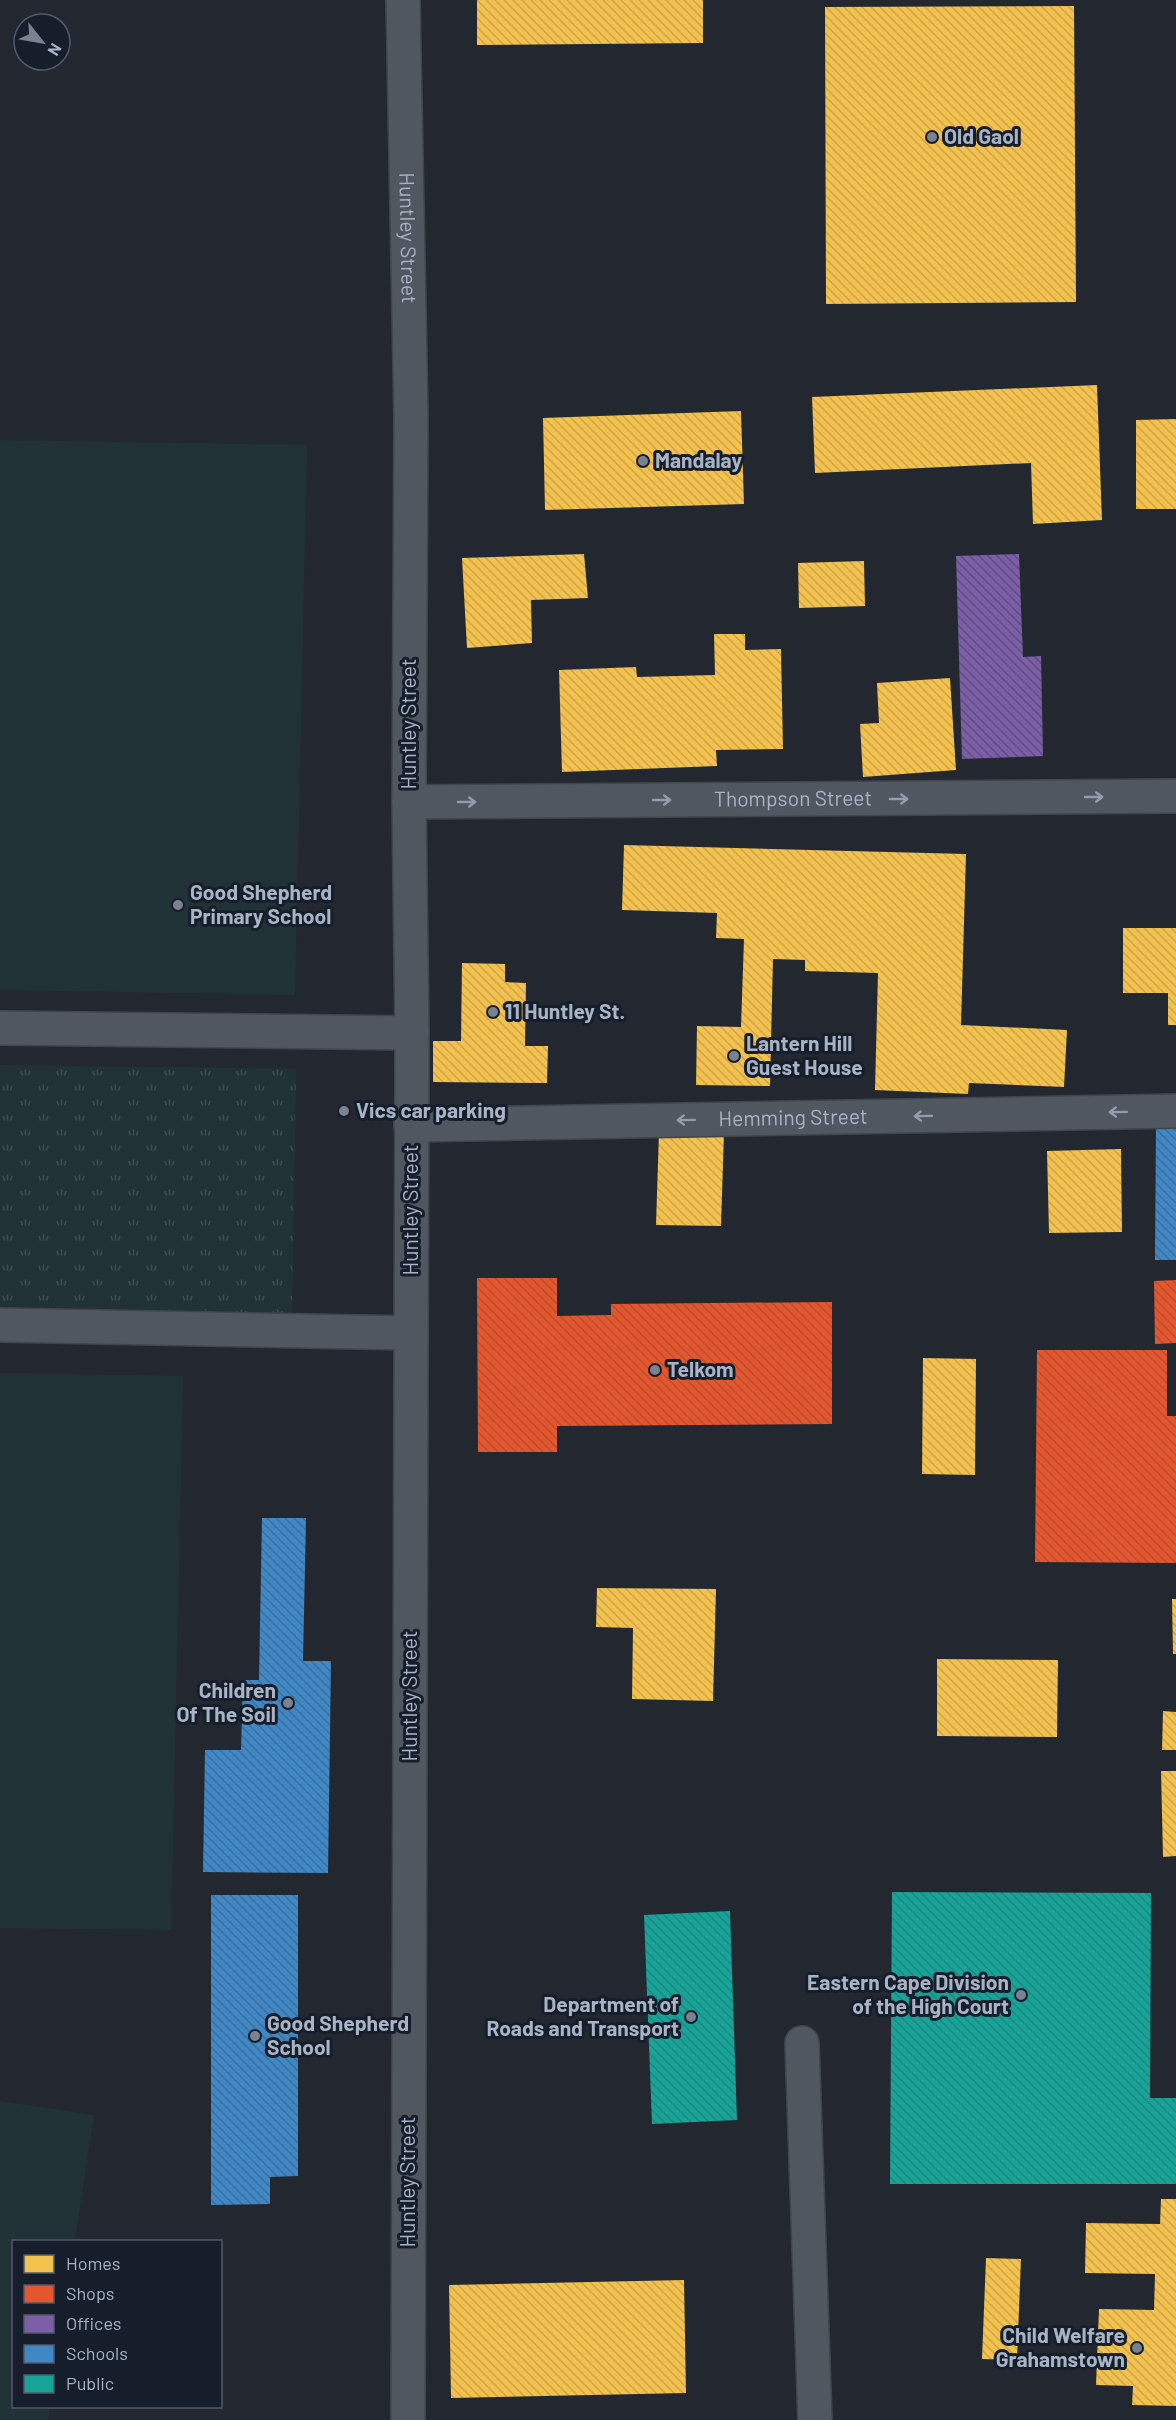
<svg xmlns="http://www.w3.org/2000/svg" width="1176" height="2420" font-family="Barlow,sans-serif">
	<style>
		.grass { fill: url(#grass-tufts) }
		.garden { fill: #203236 }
		.homes { fill: url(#homes-back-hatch) }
		.shops { fill: url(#shops-back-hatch) }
		.offices { fill: url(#offices-back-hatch) }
		.schools { fill: url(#schools-back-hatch) }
		.public { fill: url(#public-back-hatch) }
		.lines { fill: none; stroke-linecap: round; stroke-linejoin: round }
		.minor-casing { stroke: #40444b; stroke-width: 36 }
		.minor { stroke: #515760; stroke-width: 33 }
		.oneway { stroke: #939cac }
		.poi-dot { fill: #7a8291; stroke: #161e2b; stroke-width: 2 }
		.labels { text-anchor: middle; stroke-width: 6; stroke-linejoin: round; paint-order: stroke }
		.poi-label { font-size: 21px; font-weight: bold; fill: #a9b3c5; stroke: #161e2b; text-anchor: start }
		.street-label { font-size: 21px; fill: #a9b3c5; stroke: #161e2b }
	</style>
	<defs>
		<pattern id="grass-tufts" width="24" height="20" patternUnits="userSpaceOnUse" patternTransform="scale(1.5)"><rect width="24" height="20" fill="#203236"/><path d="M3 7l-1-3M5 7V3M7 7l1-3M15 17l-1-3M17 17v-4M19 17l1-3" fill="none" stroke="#3e4d52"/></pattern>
		<pattern id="homes-back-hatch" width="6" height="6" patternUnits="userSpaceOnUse" patternTransform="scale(1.5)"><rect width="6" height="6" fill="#f2c14e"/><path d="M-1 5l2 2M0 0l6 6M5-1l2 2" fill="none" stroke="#cca54a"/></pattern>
		<pattern id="shops-back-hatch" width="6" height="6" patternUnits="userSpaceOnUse" patternTransform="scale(1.5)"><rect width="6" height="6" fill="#e4572e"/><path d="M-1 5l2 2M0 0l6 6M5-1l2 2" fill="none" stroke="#b84f31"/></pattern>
		<pattern id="offices-back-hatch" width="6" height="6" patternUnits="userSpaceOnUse" patternTransform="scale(1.5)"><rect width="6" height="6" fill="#7b5ea7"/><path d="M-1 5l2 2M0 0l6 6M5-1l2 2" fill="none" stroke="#5e4e7c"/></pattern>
		<pattern id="schools-back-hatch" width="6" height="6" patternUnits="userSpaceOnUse" patternTransform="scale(1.5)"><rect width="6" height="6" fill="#3f88c5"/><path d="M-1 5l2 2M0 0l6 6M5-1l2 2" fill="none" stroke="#3b6f9c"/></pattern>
		<pattern id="public-back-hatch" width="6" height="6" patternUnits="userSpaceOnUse" patternTransform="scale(1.5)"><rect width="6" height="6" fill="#17a398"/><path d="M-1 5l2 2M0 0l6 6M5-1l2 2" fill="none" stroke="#1e8881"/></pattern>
	</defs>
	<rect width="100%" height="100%" fill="#232830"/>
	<!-- grass -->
	<path class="grass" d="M0,1065L296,1069L292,1313L0,1309Z"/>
	<!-- garden -->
	<g class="garden">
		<path d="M0,440L307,445L295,995L0,990Z"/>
		<path d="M0,1373L183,1376L171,1930L0,1928Z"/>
		<path d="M0,2101L94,2115L75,2241L14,2242V2406L50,2407L48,2420H0Z"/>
	</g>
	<!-- homes -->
	<g class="homes">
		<path d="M477,0H703V43L477,45Z"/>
		<path d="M1074,6L1076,302L826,304L825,7Z"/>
		<path d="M1097,385L1102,520L1033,524L1031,463L815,473L812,397Z"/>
		<path d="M741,411L744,504L545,510L543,418Z"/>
		<path d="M1176,419V509H1136V420Z"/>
		<path d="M584,554L588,598L531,600L532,643L467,648L462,558Z"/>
		<path d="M864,561L865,606L799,608L798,563Z"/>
		<path d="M714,634H745V650L781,649L783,749L716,750L717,766L562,772L559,670L636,667L637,677L715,675Z"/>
		<path d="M950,678L956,770L863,777L860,724L879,723L877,683Z"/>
		<path d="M624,845L966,854L961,1025L1067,1030L1064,1087L969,1083L968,1094L875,1090L878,973L805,971V960L773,959L770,1086L696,1085L697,1026L741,1027L744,939L716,938L717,913L622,910Z"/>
		<path d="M1123,928H1176V1025H1168V993H1123Z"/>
		<path d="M462,963L505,964V982L526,983L525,1046H548L547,1083L433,1082V1041H461Z"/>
		<path d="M659,1132L724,1133L721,1226L656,1225Z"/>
		<path d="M1121,1149L1122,1232L1049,1233L1047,1151Z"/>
		<path d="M923,1358L976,1359L975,1475L922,1474Z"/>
		<path d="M597,1588L716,1589L713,1701L632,1699L633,1628L596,1627Z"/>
		<path d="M1172,1599H1176V1654H1173Z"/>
		<path d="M937,1659L1058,1660L1057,1737L937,1736Z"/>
		<path d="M1163,1711L1176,1712V1750H1162Z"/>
		<path d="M1161,1771H1176V1856L1163,1857Z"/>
		<path d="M1161,2199H1176V2406L1132,2405L1133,2386L1096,2385L1099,2309L1154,2310L1155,2274L1085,2273L1086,2223L1160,2224Z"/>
		<path d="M986,2258L1021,2259L1017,2360L982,2359Z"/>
		<path d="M684,2280L686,2393L451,2398L449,2285Z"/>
	</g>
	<!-- shops -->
	<g class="shops">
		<path d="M477,1278H557V1316L611,1315V1304L832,1302V1424L557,1426V1452H478Z"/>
		<path d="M1176,1280V1343L1155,1344L1154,1281Z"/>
		<path d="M1037,1350H1167V1416H1176V1563L1035,1562Z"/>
	</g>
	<!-- offices -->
	<path class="offices" d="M1019,554L1023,657L1041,656L1043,756L962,759L956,556Z"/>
	<!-- schools -->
	<g class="schools">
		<path d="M1156,1124H1176V1260H1155Z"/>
		<path d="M262,1518H306L303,1661H331L328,1873L203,1872L205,1750H241L243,1680H259Z"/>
		<path d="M211,1895H298V2176L270,2177V2204L211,2205Z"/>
	</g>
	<!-- public -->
	<g class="public">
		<path d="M892,1892L1151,1893L1150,2098H1176V2184H890Z"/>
		<path d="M730,1911L737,2120L652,2124L644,1915Z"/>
	</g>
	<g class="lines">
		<defs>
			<g id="minor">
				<path id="s1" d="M403,0L411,418L409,802L412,1033L408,2420"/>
				<path id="s2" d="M409,802L1176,796"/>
				<path d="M0,1028L412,1033"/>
				<path id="s3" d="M411,1125L1176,1111"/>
				<path d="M0,1325L411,1333"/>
				<path d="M802,2043L815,2420"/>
			</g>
		</defs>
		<!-- minor casing -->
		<use href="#minor" class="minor-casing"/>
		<!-- minor -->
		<use href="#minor" class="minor"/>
	</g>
	<!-- one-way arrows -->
	<defs><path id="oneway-shaft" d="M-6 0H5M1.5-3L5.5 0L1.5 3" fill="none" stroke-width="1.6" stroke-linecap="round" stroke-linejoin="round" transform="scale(1.5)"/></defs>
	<g class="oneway">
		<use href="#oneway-shaft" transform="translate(1094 797)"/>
		<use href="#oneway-shaft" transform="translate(899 799)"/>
		<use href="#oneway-shaft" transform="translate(662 800)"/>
		<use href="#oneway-shaft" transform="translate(467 802)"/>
		<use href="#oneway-shaft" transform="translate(1118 1112) rotate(179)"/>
		<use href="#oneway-shaft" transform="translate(923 1116) rotate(179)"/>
		<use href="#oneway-shaft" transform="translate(686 1120) rotate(179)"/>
	</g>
	<!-- markers -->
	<g class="poi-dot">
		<circle cx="932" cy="137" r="6"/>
		<circle cx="643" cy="461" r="6"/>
		<circle cx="178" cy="905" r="6"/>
		<circle cx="493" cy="1012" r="6"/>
		<circle cx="734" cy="1056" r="6"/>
		<circle cx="344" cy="1111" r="6"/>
		<circle cx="655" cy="1370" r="6"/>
		<circle cx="288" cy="1703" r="6"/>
		<circle cx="1021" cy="1995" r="6"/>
		<circle cx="691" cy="2017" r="6"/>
		<circle cx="255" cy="2036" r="6"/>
		<circle cx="1137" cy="2348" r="6"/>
	</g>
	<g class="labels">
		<!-- poi labels -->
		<g class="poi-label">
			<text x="944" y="144">Old Gaol</text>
			<text x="655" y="468">Mandalay</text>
			<text x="190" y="900">Good Shepherd<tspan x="190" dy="24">Primary School</tspan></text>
			<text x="505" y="1019">11 Huntley St.</text>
			<text x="746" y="1051">Lantern Hill<tspan x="746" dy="24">Guest House</tspan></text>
			<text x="356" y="1118">Vics car parking</text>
			<text x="667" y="1377">Telkom</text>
			<text x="276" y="1698" text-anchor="end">Children<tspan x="276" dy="24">Of The Soil</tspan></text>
			<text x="1009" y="1990" text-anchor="end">Eastern Cape Division<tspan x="1009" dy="24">of the High Court</tspan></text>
			<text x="679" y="2012" text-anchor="end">Department of<tspan x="679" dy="24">Roads and Transport</tspan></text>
			<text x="267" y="2031">Good Shepherd<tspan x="267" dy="24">School</tspan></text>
			<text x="1125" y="2343" text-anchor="end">Child Welfare<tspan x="1125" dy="24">Grahamstown</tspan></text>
		</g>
		<!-- street labels -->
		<g class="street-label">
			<text dy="7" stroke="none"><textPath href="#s1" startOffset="238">Huntley Street</textPath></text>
			<text transform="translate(409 724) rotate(-90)" y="7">Huntley Street</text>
			<text dy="7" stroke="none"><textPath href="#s2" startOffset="384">Thompson Street</textPath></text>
			<text dy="7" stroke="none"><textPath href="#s3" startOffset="382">Hemming Street</textPath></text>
			<text transform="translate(411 1210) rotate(-90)" y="7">Huntley Street</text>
			<text transform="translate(410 1696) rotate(-90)" y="7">Huntley Street</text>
			<text transform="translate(408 2182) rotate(-90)" y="7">Huntley Street</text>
		</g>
	</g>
	<!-- legend -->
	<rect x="12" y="2240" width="210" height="168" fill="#161e2b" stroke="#515a69" stroke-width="1.5"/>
	<rect x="24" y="2255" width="30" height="18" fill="#f2c14e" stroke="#515a69" stroke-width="1.5"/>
	<text x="66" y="2270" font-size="18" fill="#a9b3c5">Homes</text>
	<rect x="24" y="2285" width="30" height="18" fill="#e4572e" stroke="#515a69" stroke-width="1.5"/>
	<text x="66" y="2300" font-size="18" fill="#a9b3c5">Shops</text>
	<rect x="24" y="2315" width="30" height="18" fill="#7b5ea7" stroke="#515a69" stroke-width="1.5"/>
	<text x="66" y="2330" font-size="18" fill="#a9b3c5">Offices</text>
	<rect x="24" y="2345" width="30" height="18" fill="#3f88c5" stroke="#515a69" stroke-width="1.5"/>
	<text x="66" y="2360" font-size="18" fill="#a9b3c5">Schools</text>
	<rect x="24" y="2375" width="30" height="18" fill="#17a398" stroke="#515a69" stroke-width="1.5"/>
	<text x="66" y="2390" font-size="18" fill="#a9b3c5">Public</text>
	<!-- north arrow -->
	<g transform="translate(42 42) rotate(121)"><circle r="28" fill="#161e2b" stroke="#515a69" stroke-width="1.5"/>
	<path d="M0-4.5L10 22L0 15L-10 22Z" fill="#7a8291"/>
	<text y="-9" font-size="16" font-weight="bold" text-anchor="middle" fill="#a9b3c5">N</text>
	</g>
</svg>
